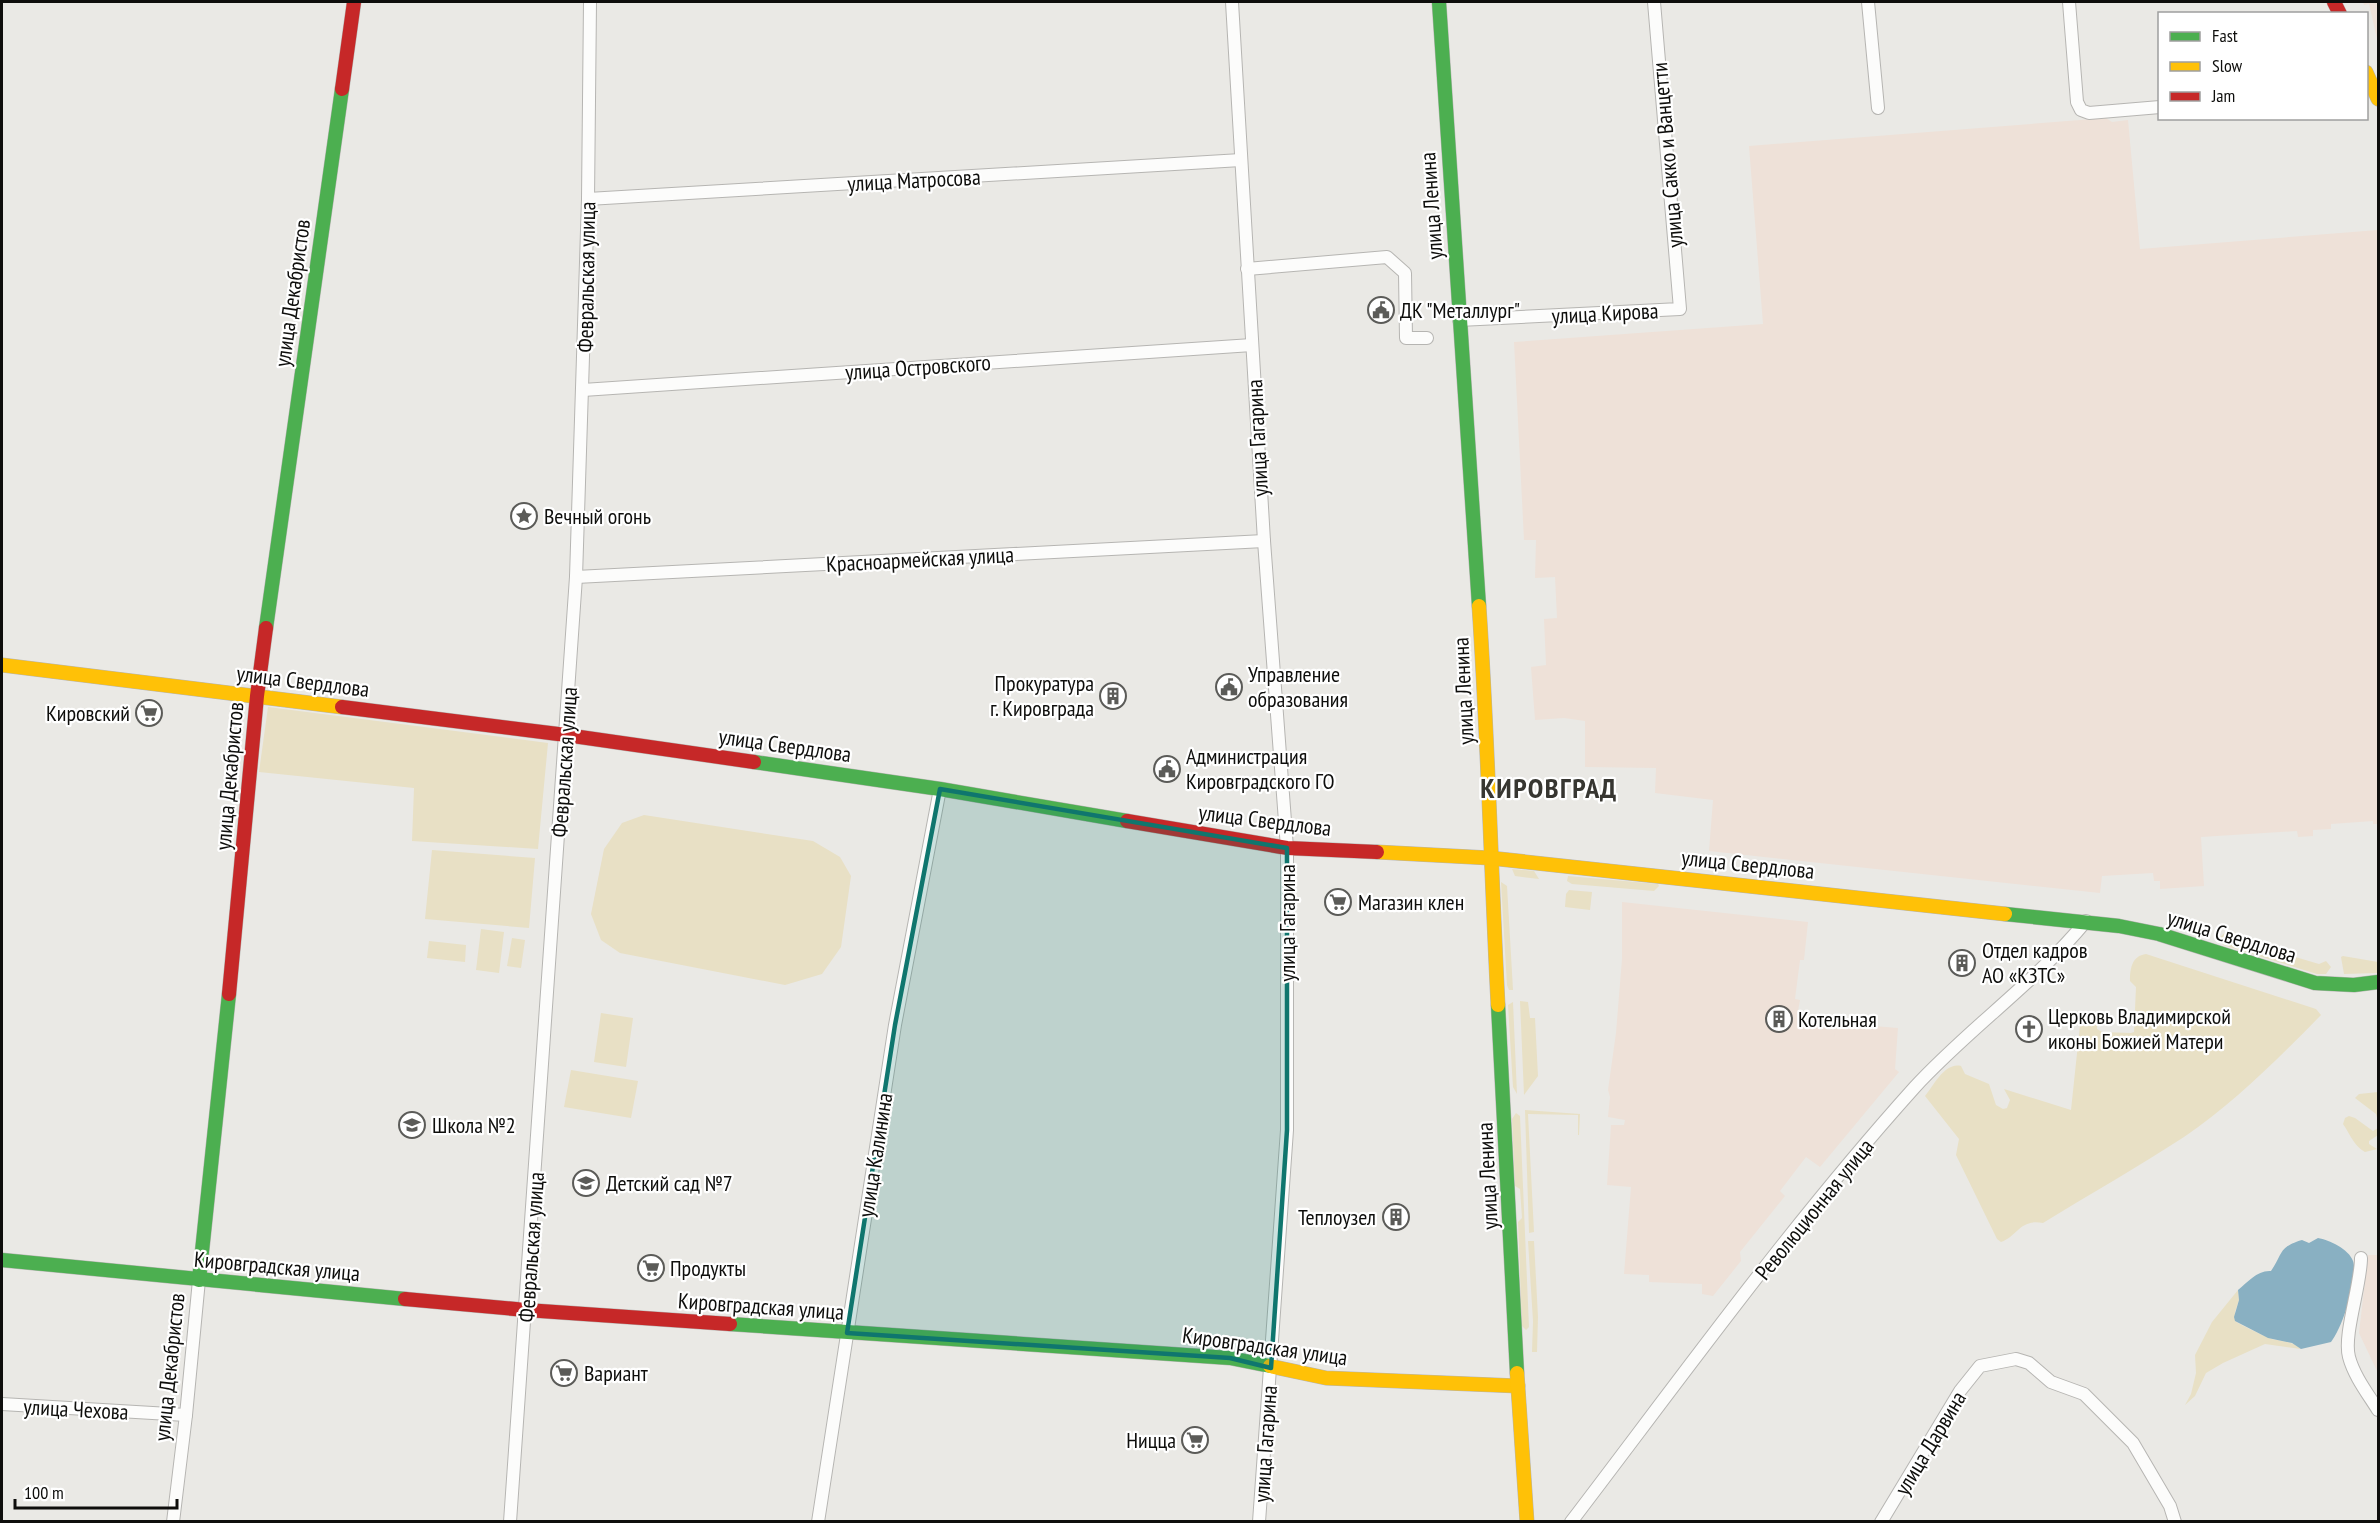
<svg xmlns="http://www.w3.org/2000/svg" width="2380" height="1523" font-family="'PT Sans Narrow',sans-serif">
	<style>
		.industrial { fill: #eee1d8 }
		.green { fill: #e8e0c5 }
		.water { fill: #89b0c2 }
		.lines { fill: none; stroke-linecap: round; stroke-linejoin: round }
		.street-casing { stroke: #b6b5b2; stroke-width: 14 }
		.fast-casing { stroke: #b6b5b2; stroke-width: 15 }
		.slow-casing { stroke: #b6b5b2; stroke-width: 15 }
		.jam-casing { stroke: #b6b5b2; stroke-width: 15 }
		.street { stroke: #fcfcfb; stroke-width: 12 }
		.fast { stroke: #4caf50; stroke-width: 14 }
		.slow { stroke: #ffc107; stroke-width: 14 }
		.jam { stroke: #c62828; stroke-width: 14 }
		.marked { fill: #0f766e; fill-opacity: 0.2; stroke: #0f766e; stroke-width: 4.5; stroke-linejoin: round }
		.labels { text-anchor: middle; stroke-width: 4.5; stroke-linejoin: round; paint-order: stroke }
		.street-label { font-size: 22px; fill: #0e0e0c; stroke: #fff }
		.poi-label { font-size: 22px; fill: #0e0e0c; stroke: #fff; text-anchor: start }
		.district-label { font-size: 28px; font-weight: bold; letter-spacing: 1.5px; fill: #373631; stroke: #fff }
	</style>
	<rect width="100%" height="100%" fill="#eae9e5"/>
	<!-- industrial -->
	<g class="industrial">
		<path d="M2363,2H2378V43L2369,4L2364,5Z"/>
		<path d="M2106,118L2112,122L2128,120L2140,249L2378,230V824H2373V821L2331,824V829L2313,830V836L2298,837L2297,831L2201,837L2204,886L2160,889V881H2154L2153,873L2102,876L2100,893L1709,851L1713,800L1655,793L1656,768L1585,767V721L1564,718L1535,720L1531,667L1546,665L1544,619L1557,618L1555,577L1535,578L1536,540H1524L1514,342L1763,324L1749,146Z"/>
		<path d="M1622,902L1808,922L1804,960H1800L1795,999L1800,1000L1798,1011L1801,1012V1020L1898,1028L1895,1069L1899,1072L1820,1167L1806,1157L1780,1191L1785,1196L1740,1252L1741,1261L1713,1296L1702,1294V1284L1649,1282V1275L1624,1274L1631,1187L1607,1185L1611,1125H1624L1625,1120L1608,1117L1610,1097L1608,1090L1616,1033L1622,959Z"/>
		<path d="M2368,1255H2378V1373L2359,1333Z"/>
	</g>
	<!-- green -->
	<g class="green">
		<path d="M268,707L548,743L538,849L412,841L414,788L259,772Z"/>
		<path d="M644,815L813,841L840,857L851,876L841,947L822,974L785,985L620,953L601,940L591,914L604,849L622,823Z"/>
		<path d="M432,850L535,858L529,928L425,919Z"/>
		<path d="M1512,869L1534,871L1539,879L1515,876Z"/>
		<path d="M1568,876L1658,884L1659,886L1654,891L1572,884L1567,881Z"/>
		<path d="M1501,882L1507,886L1513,990H1509L1507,985Z"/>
		<path d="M1569,890L1592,892L1590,910L1565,907L1566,894Z"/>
		<path d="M481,929L504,932L499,973L476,970Z"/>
		<path d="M2228,930L2235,932L2238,940L2319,964L2326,961L2331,967L2326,974H2317L2223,945L2220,937Z"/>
		<path d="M512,938L525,940L521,968L507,966Z"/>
		<path d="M429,941L466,945L465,962L427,958Z"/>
		<path d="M2146,954L2316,1009L2321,1015C2279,1058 2234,1103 2184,1137C2138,1167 2090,1194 2043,1223C2019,1219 2019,1235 2001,1242L1997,1239L1956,1155L1959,1139L1925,1096C1934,1085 1945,1062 1961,1066L1965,1074L1989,1084L1996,1105L2003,1109L2007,1108L2010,1100L2004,1089L2071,1110L2080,1025L2083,1022H2091L2097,1015V1029L2102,1032L2131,1033L2134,1032L2136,987L2130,981C2130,968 2132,956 2146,954Z"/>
		<path d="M2343,956L2378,962V973L2344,974L2341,957Z"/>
		<path d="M1520,1001L1528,1002L1530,1018H1535L1538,1076L1524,1095Z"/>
		<path d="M1513,1002L1517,1094L1513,1087L1508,1005Z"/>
		<path d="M601,1013L633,1018L626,1067L594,1062Z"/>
		<path d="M571,1070L638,1081L631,1118L564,1107Z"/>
		<path d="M2378,1092V1121L2376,1114L2355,1098L2359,1094Z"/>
		<path d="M1525,1110L1580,1114L1579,1135H1578V1115L1528,1114L1534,1232L1529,1233Z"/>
		<path d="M1516,1113L1520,1116L1529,1327L1526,1330L1522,1326L1518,1222L1522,1218L1520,1189L1515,1186L1512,1119Z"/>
		<path d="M2349,1116L2355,1118L2373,1131L2378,1128V1135L2369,1141V1144L2377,1149L2365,1152C2354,1146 2350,1134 2343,1124L2345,1118Z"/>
		<path d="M1528,1241H1534L1538,1317L1537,1352H1532L1533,1321Z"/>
		<path d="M2238,1290L2239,1300L2235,1312V1321C2237,1323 2266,1337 2269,1338C2280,1342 2292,1340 2301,1349L2265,1344L2223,1363L2206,1373L2195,1396L2185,1405L2191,1394L2196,1373L2195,1355L2212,1322Z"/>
	</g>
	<!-- water -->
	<path class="water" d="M2318,1238C2329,1240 2349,1249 2353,1261C2359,1277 2342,1329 2331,1342L2301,1349L2292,1343L2268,1338L2235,1321L2234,1317L2239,1300L2238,1290C2248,1282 2257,1270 2271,1271C2283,1254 2278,1247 2302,1240L2309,1243Z"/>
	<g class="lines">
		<defs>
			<g id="street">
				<path d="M1232,2L1264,541L1287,848V1130L1259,1522"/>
				<path d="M1868,2L1878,108"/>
				<path d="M2069,2L2077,102L2081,110L2089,113L2160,107"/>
				<path d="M588,199L1241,160"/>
				<path d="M1247,269L1387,257L1405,273L1406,338H1427"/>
				<path d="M1459,320L1680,309L1654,2"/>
				<path d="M583,390L1252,345"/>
				<path d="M576,577L1264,541"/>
				<path d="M2361,1258C2361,1285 2343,1335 2349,1357C2354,1376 2368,1394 2378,1410"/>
				<path d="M2,1404L186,1415"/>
				<path d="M173,1522L186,1415L199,1280"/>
				<path d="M510,1522L576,577L588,199L590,2"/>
				<path d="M818,1522L895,1025L940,789"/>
				<path d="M1571,1522C1683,1375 1791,1225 1914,1088C1968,1029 2035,983 2086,921"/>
				<path d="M1881,1522L1960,1391L1980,1366L2016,1359L2029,1363L2051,1382L2084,1394L2133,1443L2170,1506L2175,1522"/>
			</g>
			<g id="fast">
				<path d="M1439,2L1479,606"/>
				<path d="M266,628L342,89"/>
				<path d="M754,762L940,789L1127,821"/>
				<path d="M2005,914L2119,926L2159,934L2315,983L2354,985L2378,982"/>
				<path d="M1498,1005L1517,1373"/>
				<path d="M2,1260L405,1299"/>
				<path d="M199,1280L229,994"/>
				<path d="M730,1324L1230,1358L1270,1366"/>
			</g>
			<g id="slow">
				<path d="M2366,72L2378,99"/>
				<path d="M1479,606C1488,739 1491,872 1498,1005"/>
				<path d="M2,665L342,707"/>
				<path d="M1377,852L1490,858"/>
				<path d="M1490,858L2005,914"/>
				<path d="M1270,1366L1326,1378L1518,1386"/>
				<path d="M1517,1373L1527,1522"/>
			</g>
			<g id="jam">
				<path d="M2334,2L2340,14"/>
				<path d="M342,89L354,2"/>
				<path d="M342,707L566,735L754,762"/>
				<path d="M1127,821L1287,848L1377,852"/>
				<path d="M229,994L257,696L266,628"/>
				<path d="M405,1299L526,1310L730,1324"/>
			</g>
		</defs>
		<!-- street casing -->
		<use href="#street" class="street-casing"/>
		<!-- fast casing -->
		<use href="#fast" class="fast-casing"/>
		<!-- slow casing -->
		<use href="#slow" class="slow-casing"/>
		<!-- jam casing -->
		<use href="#jam" class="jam-casing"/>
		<!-- street -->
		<use href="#street" class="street"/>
		<!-- fast -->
		<use href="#fast" class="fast"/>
		<!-- slow -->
		<use href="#slow" class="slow"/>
		<!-- jam -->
		<use href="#jam" class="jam"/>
	</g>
	<!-- marked area -->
	<path class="marked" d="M940,789L1287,848V1130L1271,1368L1230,1358L847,1333L895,1025Z"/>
	<!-- icons -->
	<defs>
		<symbol id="civic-ring" viewBox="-11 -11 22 22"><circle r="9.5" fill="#fff" stroke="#5b5b58" stroke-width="1.5"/><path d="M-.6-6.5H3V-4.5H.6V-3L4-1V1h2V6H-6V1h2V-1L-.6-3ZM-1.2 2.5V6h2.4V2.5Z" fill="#5b5b58"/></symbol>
		<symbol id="sight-ring" viewBox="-11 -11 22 22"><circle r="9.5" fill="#fff" stroke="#5b5b58" stroke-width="1.5"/><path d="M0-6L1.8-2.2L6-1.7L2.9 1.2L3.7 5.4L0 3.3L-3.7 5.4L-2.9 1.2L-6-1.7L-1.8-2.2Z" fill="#5b5b58"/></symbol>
		<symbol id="building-ring" viewBox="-11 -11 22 22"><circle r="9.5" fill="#fff" stroke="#5b5b58" stroke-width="1.5"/><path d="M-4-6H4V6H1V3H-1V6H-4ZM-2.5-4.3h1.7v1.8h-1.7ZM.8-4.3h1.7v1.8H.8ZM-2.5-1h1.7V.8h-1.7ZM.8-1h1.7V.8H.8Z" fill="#5b5b58"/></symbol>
		<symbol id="supermarket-ring" viewBox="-11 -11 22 22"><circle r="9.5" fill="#fff" stroke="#5b5b58" stroke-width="1.5"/><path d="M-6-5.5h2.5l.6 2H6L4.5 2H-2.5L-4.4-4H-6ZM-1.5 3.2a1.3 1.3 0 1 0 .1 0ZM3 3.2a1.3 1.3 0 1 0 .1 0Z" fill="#5b5b58"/></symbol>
		<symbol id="church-ring" viewBox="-11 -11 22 22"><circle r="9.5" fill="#fff" stroke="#5b5b58" stroke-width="1.5"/><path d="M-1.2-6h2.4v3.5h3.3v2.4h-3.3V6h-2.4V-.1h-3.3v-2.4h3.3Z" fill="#5b5b58"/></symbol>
		<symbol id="school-ring" viewBox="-11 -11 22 22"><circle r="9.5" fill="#fff" stroke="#5b5b58" stroke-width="1.5"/><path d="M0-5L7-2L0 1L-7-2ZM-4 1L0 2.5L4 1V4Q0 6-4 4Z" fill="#5b5b58"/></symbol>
	</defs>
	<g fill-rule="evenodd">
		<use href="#civic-ring" x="1366" y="295" width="30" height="30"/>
		<use href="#sight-ring" x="509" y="501" width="30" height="30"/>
		<use href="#civic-ring" x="1214" y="672" width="30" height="30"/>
		<use href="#building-ring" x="1098" y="681" width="30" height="30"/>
		<use href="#supermarket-ring" x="134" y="698" width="30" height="30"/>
		<use href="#civic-ring" x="1152" y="754" width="30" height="30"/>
		<use href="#supermarket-ring" x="1323" y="887" width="30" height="30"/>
		<use href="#building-ring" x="1947" y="948" width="30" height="30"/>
		<use href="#building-ring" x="1764" y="1004" width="30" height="30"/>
		<use href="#church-ring" x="2014" y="1014" width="30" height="30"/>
		<use href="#school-ring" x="397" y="1110" width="30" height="30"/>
		<use href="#school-ring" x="571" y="1168" width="30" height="30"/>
		<use href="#building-ring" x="1381" y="1202" width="30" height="30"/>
		<use href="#supermarket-ring" x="636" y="1253" width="30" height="30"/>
		<use href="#supermarket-ring" x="549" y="1358" width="30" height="30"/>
		<use href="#supermarket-ring" x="1180" y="1425" width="30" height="30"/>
	</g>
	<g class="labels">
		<!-- street labels -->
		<g class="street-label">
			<text transform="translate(1667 155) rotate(-95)" y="8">улица Сакко и Ванцетти</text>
			<text transform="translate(914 180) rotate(-3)" y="8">улица Матросова</text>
			<text transform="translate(1431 206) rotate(-94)" y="8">улица Ленина</text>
			<text transform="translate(586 277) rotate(-89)" y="8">Февральская улица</text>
			<text transform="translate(292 293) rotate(-82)" y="8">улица Декабристов</text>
			<text transform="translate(1605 313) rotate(-3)" y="8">улица Кирова</text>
			<text transform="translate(918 367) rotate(-4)" y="8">улица Островского</text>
			<text transform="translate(1257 438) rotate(-93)" y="8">улица Гагарина</text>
			<text transform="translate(920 559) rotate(-3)" y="8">Красноармейская улица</text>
			<text transform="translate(303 681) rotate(7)" y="8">улица Свердлова</text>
			<text transform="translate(1463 691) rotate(-93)" y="8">улица Ленина</text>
			<text transform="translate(785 745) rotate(8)" y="8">улица Свердлова</text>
			<text transform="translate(564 762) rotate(-86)" y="8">Февральская улица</text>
			<text transform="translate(229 776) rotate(-85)" y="8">улица Декабристов</text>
			<text transform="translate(1265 820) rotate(7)" y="8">улица Свердлова</text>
			<text transform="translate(1748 864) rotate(6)" y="8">улица Свердлова</text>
			<text transform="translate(1287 923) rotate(-90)" y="8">улица Гагарина</text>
			<text transform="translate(2232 936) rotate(17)" y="8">улица Свердлова</text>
			<text transform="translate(875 1155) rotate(-81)" y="8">улица Калинина</text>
			<text transform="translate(1487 1176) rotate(-93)" y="8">улица Ленина</text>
			<text transform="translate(1814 1209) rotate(-51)" y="8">Революционная улица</text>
			<text transform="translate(531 1247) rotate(-86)" y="8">Февральская улица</text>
			<text transform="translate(277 1266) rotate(5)" y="8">Кировградская улица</text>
			<text transform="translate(761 1306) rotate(4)" y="8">Кировградская улица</text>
			<text transform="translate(1265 1346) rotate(8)" y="8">Кировградская улица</text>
			<text transform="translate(169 1367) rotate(-84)" y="8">улица Декабристов</text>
			<text transform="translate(76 1409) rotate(3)" y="8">улица Чехова</text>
			<text transform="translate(1930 1443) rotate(-59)" y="8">улица Дарвина</text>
			<text transform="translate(1265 1444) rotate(-86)" y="8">улица Гагарина</text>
		</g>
		<!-- poi labels -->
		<g class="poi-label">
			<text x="1400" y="318">ДК "Металлург"</text>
			<text x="544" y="524">Вечный огонь</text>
			<text x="1248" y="682">Управление<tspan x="1248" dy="25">образования</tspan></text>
			<text x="1094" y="691" text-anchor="end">Прокуратура<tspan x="1094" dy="25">г. Кировграда</tspan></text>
			<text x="130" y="721" text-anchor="end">Кировский</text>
			<text x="1186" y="764">Администрация<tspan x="1186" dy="25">Кировградского ГО</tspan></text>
			<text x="1358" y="910">Магазин клен</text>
			<text x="1982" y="958">Отдел кадров<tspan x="1982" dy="25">АО «КЗТС»</tspan></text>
			<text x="2048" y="1024">Церковь Владимирской<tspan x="2048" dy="25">иконы Божией Матери</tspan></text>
			<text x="1798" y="1027">Котельная</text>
			<text x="432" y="1133">Школа №2</text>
			<text x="606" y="1191">Детский сад №7</text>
			<text x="1376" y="1225" text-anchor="end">Теплоузел</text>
			<text x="670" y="1276">Продукты</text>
			<text x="584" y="1381">Вариант</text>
			<text x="1176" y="1448" text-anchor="end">Ницца</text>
		</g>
		<!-- district labels -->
		<g class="district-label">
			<text x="1549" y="798">КИРОВГРАД</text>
		</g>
	</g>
	<!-- border -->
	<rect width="2380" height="1523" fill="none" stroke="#0e0e0c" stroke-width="6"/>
	<!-- legend -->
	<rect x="2158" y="12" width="210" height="108" fill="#ffffff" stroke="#9f9f9e" stroke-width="1.5"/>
	<rect x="2170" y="32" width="30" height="9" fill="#4caf50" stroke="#9f9f9e" stroke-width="1.5"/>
	<text x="2212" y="42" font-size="18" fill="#0e0e0c">Fast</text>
	<rect x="2170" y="62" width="30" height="9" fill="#ffc107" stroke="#9f9f9e" stroke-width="1.5"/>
	<text x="2212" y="72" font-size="18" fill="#0e0e0c">Slow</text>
	<rect x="2170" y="92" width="30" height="9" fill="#c62828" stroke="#9f9f9e" stroke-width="1.5"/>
	<text x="2212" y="102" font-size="18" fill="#0e0e0c">Jam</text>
	<!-- scale -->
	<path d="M15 1499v9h162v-9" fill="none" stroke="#0e0e0c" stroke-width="3"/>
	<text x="24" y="1499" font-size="18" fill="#0e0e0c" stroke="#ffffff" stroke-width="4.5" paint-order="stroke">100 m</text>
</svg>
